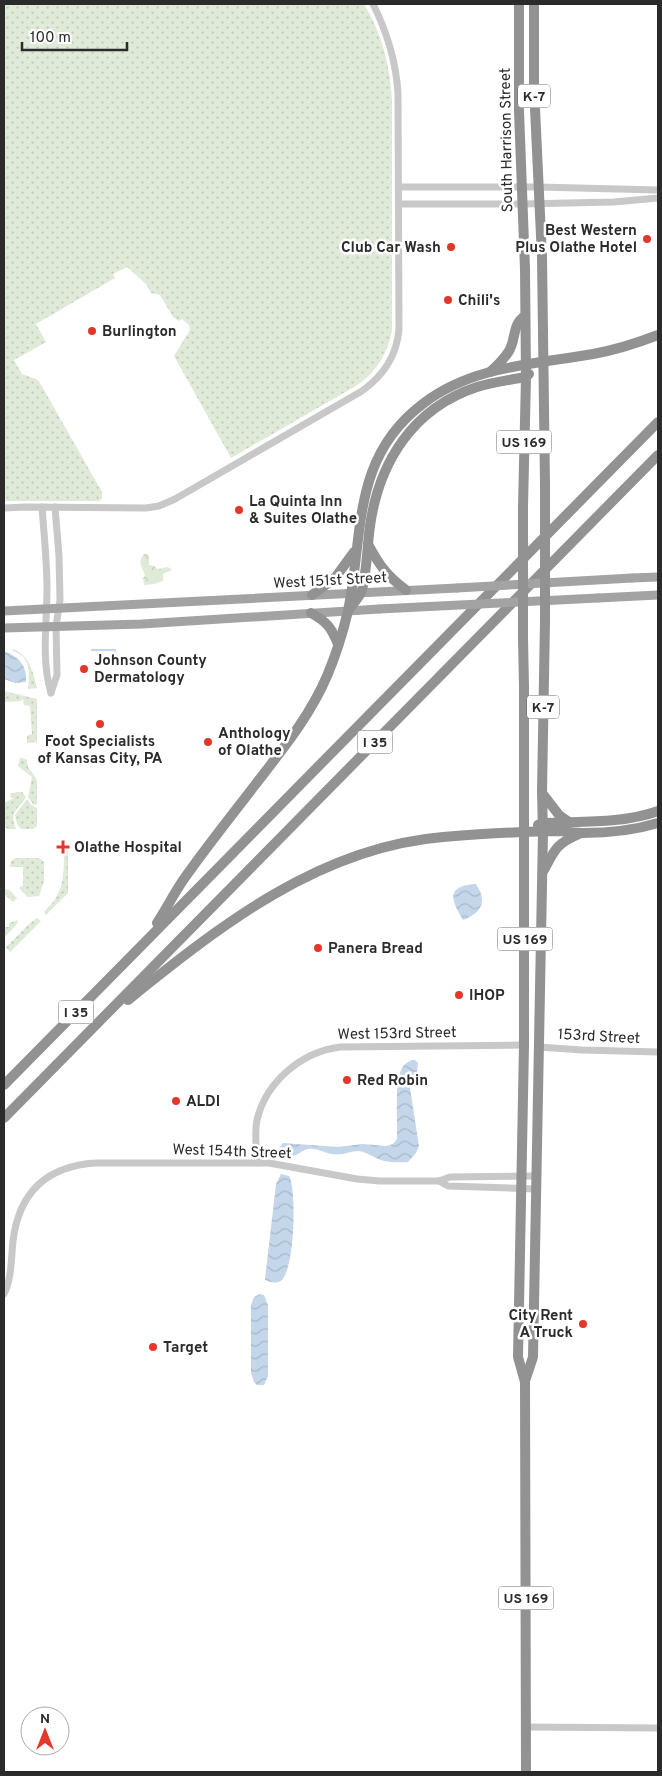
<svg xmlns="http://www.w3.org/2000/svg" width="662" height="1776" font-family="Overpass,sans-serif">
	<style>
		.grass { fill: url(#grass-dots) }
		.forest { fill: url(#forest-crowns) }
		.water { fill: url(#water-waves) }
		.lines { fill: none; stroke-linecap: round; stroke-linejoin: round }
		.stream { stroke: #c4d6ea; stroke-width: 2 }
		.minor { stroke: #c8c8c8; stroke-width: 7 }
		.major { stroke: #a3a3a3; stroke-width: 9 }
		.highway { stroke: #929292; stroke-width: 10 }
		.major-bridge { stroke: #a3a3a3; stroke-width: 9 }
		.highway-bridge { stroke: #929292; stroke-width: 10 }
		.poi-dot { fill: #e4372c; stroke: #fff; stroke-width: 2 }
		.labels { text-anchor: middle; stroke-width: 5; stroke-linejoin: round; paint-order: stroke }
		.shield { fill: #fff; stroke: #6b6b6b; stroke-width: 1 }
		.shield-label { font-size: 14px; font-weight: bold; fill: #2b2b2b }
		.street-label { font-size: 15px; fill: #2b2b2b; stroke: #fff }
		.poi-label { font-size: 15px; font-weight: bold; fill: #2b2b2b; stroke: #fff; text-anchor: start }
	</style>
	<defs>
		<pattern id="grass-dots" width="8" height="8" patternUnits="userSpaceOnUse" patternTransform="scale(1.25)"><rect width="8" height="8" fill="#dfead8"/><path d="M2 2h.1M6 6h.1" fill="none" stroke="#c0c9ba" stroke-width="1.8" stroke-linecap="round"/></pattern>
		<pattern id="forest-crowns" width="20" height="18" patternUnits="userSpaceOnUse" patternTransform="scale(1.25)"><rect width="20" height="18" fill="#dfead8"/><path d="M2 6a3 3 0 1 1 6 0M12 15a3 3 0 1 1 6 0" fill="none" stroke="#c0c9ba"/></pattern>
		<pattern id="water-waves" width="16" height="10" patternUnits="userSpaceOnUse" patternTransform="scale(1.25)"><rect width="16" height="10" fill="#c4d6ea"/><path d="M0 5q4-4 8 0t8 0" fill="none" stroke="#a9b8c9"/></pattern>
	</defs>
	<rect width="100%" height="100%" fill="#fff"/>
	<!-- grass -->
	<g class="grass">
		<path d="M4,4H364C382,33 390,66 392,100V330C388,354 376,372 356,386L231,458L174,356L190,330L189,325L182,319L179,321L173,317L160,295L151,293L146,284L127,267L113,274L115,278L36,324L46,342L14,360L22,374L36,379L40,383L102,492V499L99,501H4Z"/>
		<path d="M13,649C30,655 33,672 37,688L28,689C30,671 30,655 12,651Z"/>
		<path d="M4,691L37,699V742L27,743V736L32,734L30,706L24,705L23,699L21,701L4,702Z"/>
		<path d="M20,758H23L27,760L28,767L37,780V805L33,804L28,797L32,777L18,766Z"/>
		<path d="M17,792H22L26,797C18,811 9,810 16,829H8L4,827V803L14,798H11L10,794Z"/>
		<path d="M27,799L31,805L37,808V826L33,829H21L17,824L15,815Z"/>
		<path d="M64,851L68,852V893L46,915L44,912C64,893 64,878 64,851Z"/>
		<path d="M15,858H39L44,862V881L39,896L28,897L19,888L23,885V867H10L11,861Z"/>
		<path d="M4,889L9,890L17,898L13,902L4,894Z"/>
		<path d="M37,918L41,921L10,952L6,947L29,924Z"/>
		<path d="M18,920L17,924L4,938V927H9V923Z"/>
	</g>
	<!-- forest -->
	<path class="forest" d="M146,553L149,556V565L154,566L158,569L168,567L172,570L163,574V581L154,584L144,585L143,578L145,575C142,567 136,560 146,553Z"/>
	<!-- water -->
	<g class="water">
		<path d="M4,651C19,657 27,665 26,682L15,683L4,679Z"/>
		<path d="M476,884C488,902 481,913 463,920C451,900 445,886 476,884Z"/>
		<path d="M412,1060H415L418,1063L417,1072L410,1088L419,1146L416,1153L408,1162C400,1162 392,1163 384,1161C376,1159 367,1152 359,1151C350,1151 341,1156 332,1154C324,1153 317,1148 309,1149C298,1150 301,1158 284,1155L279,1148L283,1143L337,1147L363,1144L386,1146L393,1144L397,1139C398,1121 394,1082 402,1068C404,1064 408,1062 412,1060Z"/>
		<path d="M281,1174L289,1176C297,1189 295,1274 280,1281C275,1284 270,1282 265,1280V1279L276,1184Z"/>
		<path d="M260,1294L264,1295L268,1305V1376L264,1385H257L254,1382L251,1373V1305L254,1297Z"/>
	</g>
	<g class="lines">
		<!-- stream -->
		<path class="stream" d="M92,650H115L116,656"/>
		<!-- minor -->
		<g class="minor">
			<path d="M399,187H538L658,190"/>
			<path d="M399,204H522L614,202L658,198"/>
			<path d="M42,507C44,534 47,562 47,589C47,624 41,659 51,693"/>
			<path d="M4,508L26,507L146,508L159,506L175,499L362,391C383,376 397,355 399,329L398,93C396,61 387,32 373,4"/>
			<path d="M51,693L57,675L56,626L60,600L59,556L55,507"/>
			<path d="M539,1047L582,1050L658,1052"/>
			<path d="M257,1163C257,1150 254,1134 257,1120C266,1082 301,1052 340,1047L524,1045"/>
			<path d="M439,1181L448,1186L536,1189"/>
			<path d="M4,1294C12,1278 11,1259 13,1241C19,1192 47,1166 96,1163H269L357,1179L380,1181H439L450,1177L537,1176"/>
			<path d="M526,1727L658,1728"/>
		</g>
		<!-- major -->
		<g class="major">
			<path d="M632,578L658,577"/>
			<path d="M598,598L658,595"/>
			<path d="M4,611L457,588"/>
			<path d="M4,628L142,624L379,609"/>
		</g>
		<!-- highway -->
		<g class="highway">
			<path d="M519,4V111L525,269L526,377L523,507"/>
			<path d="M534,4V87L542,257L545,485"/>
			<path d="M490,372C497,366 504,359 509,351C516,340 512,324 525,316"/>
			<path d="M368,544C379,565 387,576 406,590"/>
			<path d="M312,595L335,578L354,552"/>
			<path d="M349,609C353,604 360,597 362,590C367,571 367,547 370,526C379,462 413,408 477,387C493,382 509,380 526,377L529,374"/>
			<path d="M311,613C327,622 331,627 338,644"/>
			<path d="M523,638L524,687V1045L518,1357L525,1382L526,1772"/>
			<path d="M542,793L559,815L569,822"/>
			<path d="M538,825L543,823C580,821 622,824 658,811"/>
			<path d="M544,870C555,849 556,844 579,834"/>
			<path d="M157,923C167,908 175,891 186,876C208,845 232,815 255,785C282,750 310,716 327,676C336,655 343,632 348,611C364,533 351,457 424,403C472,366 536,364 593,354C616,350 637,343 658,335"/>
			<path d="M128,1000C221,925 320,847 443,837C482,834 522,831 561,831C568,832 576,833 583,833C608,833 635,830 658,823"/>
			<path d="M4,1085L658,422"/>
			<path d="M4,1118L658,455"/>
			<path d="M525,1381L533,1357L543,832L542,792L545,621"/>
		</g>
		<!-- major-bridge -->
		<g class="major-bridge">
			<path d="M457,588L632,578"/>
			<path d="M379,609L598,598"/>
		</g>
		<!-- highway-bridge -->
		<g class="highway-bridge">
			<path d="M545,485V621"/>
			<path d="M523,638V507"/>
		</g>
	</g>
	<!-- markers -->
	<g class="poi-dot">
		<circle cx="647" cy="239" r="5"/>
		<circle cx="451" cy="247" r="5"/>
		<circle cx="448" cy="300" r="5"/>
		<circle cx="92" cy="331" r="5"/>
		<circle cx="239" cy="510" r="5"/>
		<circle cx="84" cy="669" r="5"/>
		<circle cx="100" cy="724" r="5"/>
		<circle cx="208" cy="742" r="5"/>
		<path d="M60.5 839.5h5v5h5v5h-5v5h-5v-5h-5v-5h5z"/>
		<circle cx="318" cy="948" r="5"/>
		<circle cx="459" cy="995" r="5"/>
		<circle cx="347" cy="1080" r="5"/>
		<circle cx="176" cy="1101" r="5"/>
		<circle cx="583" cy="1324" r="5"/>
		<circle cx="153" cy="1347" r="5"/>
	</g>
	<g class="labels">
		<!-- shield labels -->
		<g class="shield">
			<rect x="518" y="84.5" width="32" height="23" rx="4"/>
			<rect x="496.5" y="430.5" width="55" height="23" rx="4"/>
			<rect x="527" y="695.5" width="32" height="23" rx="4"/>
			<rect x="357.5" y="730.5" width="35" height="23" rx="4"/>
			<rect x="497.5" y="927.5" width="55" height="23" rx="4"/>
			<rect x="58.5" y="1000.5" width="35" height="23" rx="4"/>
			<rect x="498.5" y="1586.5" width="55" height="23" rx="4"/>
		</g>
		<g class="shield-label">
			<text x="534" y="101">K-7</text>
			<text x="524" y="447">US 169</text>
			<text x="543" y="712">K-7</text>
			<text x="375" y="747">I 35</text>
			<text x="525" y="944">US 169</text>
			<text x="76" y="1017">I 35</text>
			<text x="526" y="1603">US 169</text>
		</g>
		<!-- street labels -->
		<g class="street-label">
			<text transform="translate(506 140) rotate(-91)" y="5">South Harrison Street</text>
			<text transform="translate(330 580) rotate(-3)" y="5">West 151st Street</text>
			<text transform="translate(397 1033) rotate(-1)" y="5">West 153rd Street</text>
			<text transform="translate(599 1036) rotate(3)" y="5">153rd Street</text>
			<text transform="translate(232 1151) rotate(2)" y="5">West 154th Street</text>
		</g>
		<!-- poi labels -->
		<g class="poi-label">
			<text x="637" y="235" text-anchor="end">Best Western<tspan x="637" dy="17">Plus Olathe Hotel</tspan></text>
			<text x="441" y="252" text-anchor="end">Club Car Wash</text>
			<text x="458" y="305">Chili's</text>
			<text x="102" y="336">Burlington</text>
			<text x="249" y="506">La Quinta Inn<tspan x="249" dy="17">&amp; Suites Olathe</tspan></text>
			<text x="94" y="665">Johnson County<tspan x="94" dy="17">Dermatology</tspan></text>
			<text x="218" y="738">Anthology<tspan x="218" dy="17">of Olathe</tspan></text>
			<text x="100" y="746" text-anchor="middle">Foot Specialists<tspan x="100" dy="17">of Kansas City, PA</tspan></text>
			<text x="74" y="852">Olathe Hospital</text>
			<text x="328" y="953">Panera Bread</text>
			<text x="469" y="1000">IHOP</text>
			<text x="357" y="1085">Red Robin</text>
			<text x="186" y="1106">ALDI</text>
			<text x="573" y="1320" text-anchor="end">City Rent<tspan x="573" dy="17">A Truck</tspan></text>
			<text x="163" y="1352">Target</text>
		</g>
	</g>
	<!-- border -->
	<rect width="662" height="1776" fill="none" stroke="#2b2b2b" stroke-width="10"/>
	<!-- north arrow -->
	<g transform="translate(45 1731)"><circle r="24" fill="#ffffff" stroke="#aaaaaa"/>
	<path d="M0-4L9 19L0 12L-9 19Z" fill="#e4372c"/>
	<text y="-8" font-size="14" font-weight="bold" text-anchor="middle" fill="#2b2b2b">N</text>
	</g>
	<!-- scale -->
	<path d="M22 42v8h105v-8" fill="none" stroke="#2b2b2b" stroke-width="2.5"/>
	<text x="30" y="42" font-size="15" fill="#2b2b2b" stroke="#ffffff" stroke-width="4" paint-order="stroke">100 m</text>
</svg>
